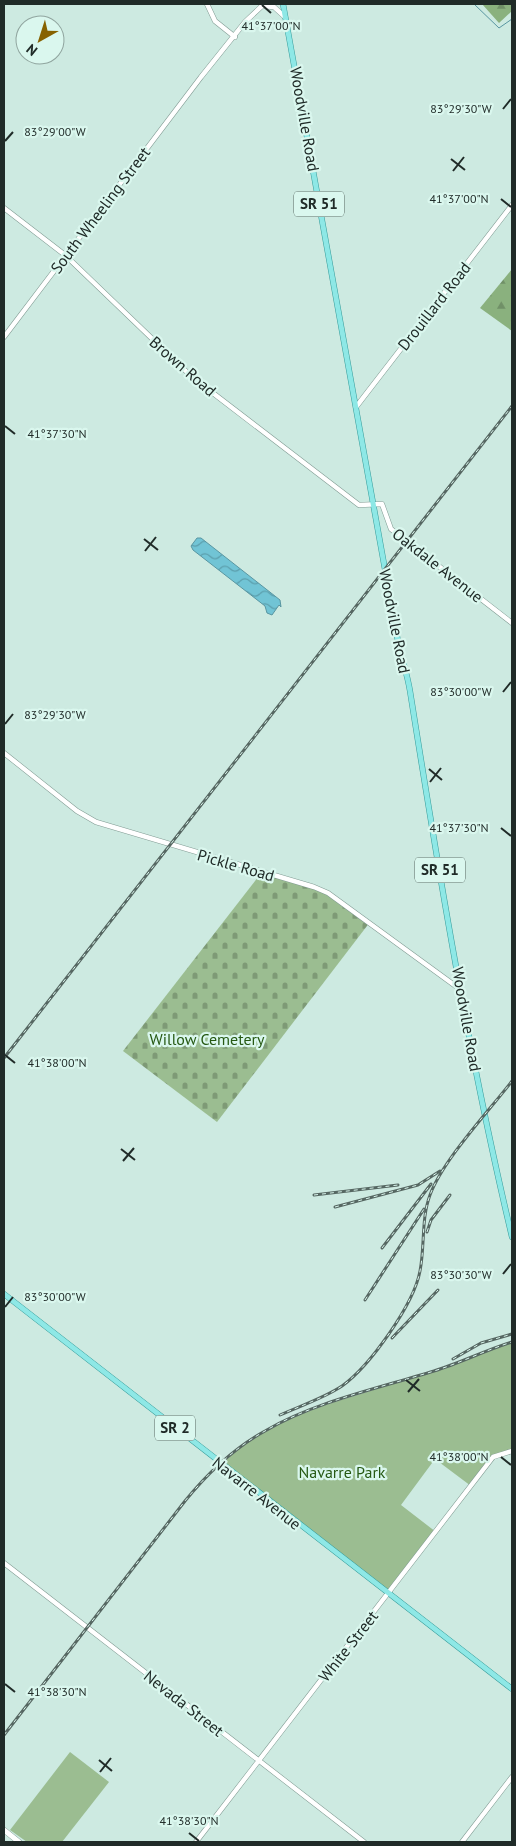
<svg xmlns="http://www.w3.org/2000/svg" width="516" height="1846" font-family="'PT Sans',sans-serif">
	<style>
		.forest { fill: url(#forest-firs) }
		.cemetery { fill: url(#cemetery-stones) }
		.green { fill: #9bbd91 }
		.water { fill: url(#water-waves); stroke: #5996a1 }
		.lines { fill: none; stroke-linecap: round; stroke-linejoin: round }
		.stream { stroke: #5996a1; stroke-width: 1 }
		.tertiary-casing { stroke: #819b93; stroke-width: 5.5 }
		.secondary-casing { stroke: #819b93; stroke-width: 6 }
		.primary-casing { stroke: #369b99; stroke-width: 6 }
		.tertiary { stroke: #fff; stroke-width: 4.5 }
		.secondary { stroke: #fff; stroke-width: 5 }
		.primary { stroke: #8ee8e6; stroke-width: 5 }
		.rail-casing { stroke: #566762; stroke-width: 3 }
		.rail { stroke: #daf7ee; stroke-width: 1; stroke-dasharray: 4; stroke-linecap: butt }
		.ticks { fill: none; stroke: #202b28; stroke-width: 2 }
		.labels { text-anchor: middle; stroke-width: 4.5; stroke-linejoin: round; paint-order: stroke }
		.shield { fill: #daf7ee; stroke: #586863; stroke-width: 1 }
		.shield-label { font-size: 15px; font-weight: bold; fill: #202b28 }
		.street-label { font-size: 16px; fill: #202b28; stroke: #daf7ee }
		.park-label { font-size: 16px; fill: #265913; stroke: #daf7ee }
		.ticks-label { font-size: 12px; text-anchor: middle; fill: #202b28; stroke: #daf7ee; stroke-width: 4.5; stroke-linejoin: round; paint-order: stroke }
	</style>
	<defs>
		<pattern id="forest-firs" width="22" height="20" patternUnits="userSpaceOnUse" patternTransform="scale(1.25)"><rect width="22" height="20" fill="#8ab17e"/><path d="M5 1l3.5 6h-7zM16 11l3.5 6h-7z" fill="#709067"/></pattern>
		<pattern id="cemetery-stones" width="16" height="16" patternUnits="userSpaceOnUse" patternTransform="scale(1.25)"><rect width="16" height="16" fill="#9bbd91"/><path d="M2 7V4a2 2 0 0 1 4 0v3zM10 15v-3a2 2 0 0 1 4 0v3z" fill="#7e9a76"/></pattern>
		<pattern id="water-waves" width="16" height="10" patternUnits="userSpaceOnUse" patternTransform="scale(1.25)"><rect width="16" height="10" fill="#71c4d5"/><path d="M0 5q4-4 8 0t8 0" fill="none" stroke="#5c9fad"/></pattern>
	</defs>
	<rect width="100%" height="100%" fill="#cdeae1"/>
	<!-- forest -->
	<g class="forest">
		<path d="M482,4H512V11L499,23Z"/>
		<path d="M512,269V331L480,308Z"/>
	</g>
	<!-- cemetery -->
	<path class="cemetery" d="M262,872L328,893L370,922L217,1122L123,1051Z"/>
	<!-- green -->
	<g class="green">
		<path d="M512,1342V1450L497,1454L471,1486L435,1459L401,1505L436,1532L388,1594L220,1464L254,1437L286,1420L325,1405L444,1368Z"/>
		<path d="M70,1752L109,1782L62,1842H27L10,1830Z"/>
	</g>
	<!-- water -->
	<path class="water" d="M197,538H201L280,600L281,607L279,605L272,615L267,613L265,606L193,550L191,546Z"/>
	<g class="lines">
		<!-- stream -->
		<path class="stream" d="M474,4L499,28L512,19"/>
		<defs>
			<g id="tertiary">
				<path d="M207,4L215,21L235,37"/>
				<path d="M262,6L274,7L285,17"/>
				<path d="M4,208L65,255L192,377L359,505L382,504L391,529L512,623"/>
				<path d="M4,337L201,77L245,22L264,4"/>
				<path d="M356,407L512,205"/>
				<path d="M4,753L77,811L96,822L314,887L328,893L461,990"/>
				<path d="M4,1563L364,1842"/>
				<path d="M196,1842L493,1457L512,1451"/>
				<path d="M462,1842L512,1777"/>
			</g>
			<path id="secondary" d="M4,1830L19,1842"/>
			<g id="primary">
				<path d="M283,4L397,636C400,654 407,672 410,691C439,874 469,1057 512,1237"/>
				<path d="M4,1294L512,1689"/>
			</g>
		</defs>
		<!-- tertiary casing -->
		<use href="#tertiary" class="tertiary-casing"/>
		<!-- secondary casing -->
		<use href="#secondary" class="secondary-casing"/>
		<!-- primary casing -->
		<use href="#primary" class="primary-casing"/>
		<!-- tertiary -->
		<use href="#tertiary" class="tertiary"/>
		<!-- secondary -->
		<use href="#secondary" class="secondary"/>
		<!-- primary -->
		<use href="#primary" class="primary"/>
		<defs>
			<g id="rail">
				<path d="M4,1058L512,406"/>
				<path d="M314,1195L398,1185"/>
				<path d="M335,1207L418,1185L440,1171"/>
				<path d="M427,1232L431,1220L450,1195"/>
				<path d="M382,1248L431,1184"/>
				<path d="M365,1300L424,1209"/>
				<path d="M392,1338L438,1290"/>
				<path d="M453,1359L481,1343L512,1334"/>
				<path d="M280,1415C300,1406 324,1398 342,1386C370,1366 414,1304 420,1271C425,1246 421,1219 430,1195C443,1160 488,1112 512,1081"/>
				<path d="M4,1735L185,1501C207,1474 234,1448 265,1431C314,1402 379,1388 434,1371C460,1363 486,1350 512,1342"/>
			</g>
		</defs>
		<!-- rail casing -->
		<use href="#rail" class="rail-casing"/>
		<!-- rail -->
		<use href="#rail" class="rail"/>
	</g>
	<!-- ticks -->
	<path class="ticks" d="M262,5L271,13M503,109L511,99M5,141L13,132M451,159L465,170M453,171L464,157M501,199L511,207M5,426L15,434M144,539L158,550M145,551L156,537M503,692L511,682M5,724L13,714M429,769L442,780M430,782L441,768M501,828L511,836M5,1055L15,1063M121,1149L135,1160M123,1161L134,1148M503,1274L511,1264M5,1307L13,1297M406,1380L420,1391M408,1392L419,1379M501,1457L511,1465M5,1684L15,1692M99,1760L112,1771M100,1772L111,1758M189,1833L199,1841"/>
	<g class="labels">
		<!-- shield labels -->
		<g class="shield">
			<rect x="294" y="191.5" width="50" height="25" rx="4"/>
			<rect x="415" y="857.5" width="50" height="25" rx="4"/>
			<rect x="155" y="1415.5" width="40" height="25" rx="4"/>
		</g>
		<g class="shield-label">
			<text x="319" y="209">SR 51</text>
			<text x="440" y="875">SR 51</text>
			<text x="175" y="1433">SR 2</text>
		</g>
		<!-- street labels -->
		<g class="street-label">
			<text transform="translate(305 119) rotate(80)" y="6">Woodville Road</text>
			<text transform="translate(100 210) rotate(-53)" y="6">South Wheeling Street</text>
			<text transform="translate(434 306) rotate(-52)" y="6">Drouillard Road</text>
			<text transform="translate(183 366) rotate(41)" y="6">Brown Road</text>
			<text transform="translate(438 565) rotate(38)" y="6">Oakdale Avenue</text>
			<text transform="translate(395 621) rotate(79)" y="6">Woodville Road</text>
			<text transform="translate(236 865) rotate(16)" y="6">Pickle Road</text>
			<text transform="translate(467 1019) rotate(80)" y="6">Woodville Road</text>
			<text transform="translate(257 1493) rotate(38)" y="6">Navarre Avenue</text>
			<text transform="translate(348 1646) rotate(-52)" y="6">White Street</text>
			<text transform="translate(184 1703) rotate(38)" y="6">Nevada Street</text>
		</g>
		<!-- park labels -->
		<g class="park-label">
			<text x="207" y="1045">Willow Cemetery</text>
			<text x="342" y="1478">Navarre Park</text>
		</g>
	</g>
	<g class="ticks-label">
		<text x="271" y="30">41°37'00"N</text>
		<text x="461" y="113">83°29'30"W</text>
		<text x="55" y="136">83°29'00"W</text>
		<text x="459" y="203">41°37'00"N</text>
		<text x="57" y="438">41°37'30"N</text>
		<text x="461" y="696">83°30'00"W</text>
		<text x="55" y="719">83°29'30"W</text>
		<text x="459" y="832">41°37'30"N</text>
		<text x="57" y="1067">41°38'00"N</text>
		<text x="461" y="1279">83°30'30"W</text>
		<text x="55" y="1301">83°30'00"W</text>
		<text x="459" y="1461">41°38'00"N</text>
		<text x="57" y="1696">41°38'30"N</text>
		<text x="189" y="1825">41°38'30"N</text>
	</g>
	<!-- border -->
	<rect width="516" height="1846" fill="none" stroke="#202b28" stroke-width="10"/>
	<!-- north arrow -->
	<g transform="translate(40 40) rotate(219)"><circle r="24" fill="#daf7ee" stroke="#90a59f"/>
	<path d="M0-4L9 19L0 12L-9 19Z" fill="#876200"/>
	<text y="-8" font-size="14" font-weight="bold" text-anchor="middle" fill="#202b28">N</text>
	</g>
</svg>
